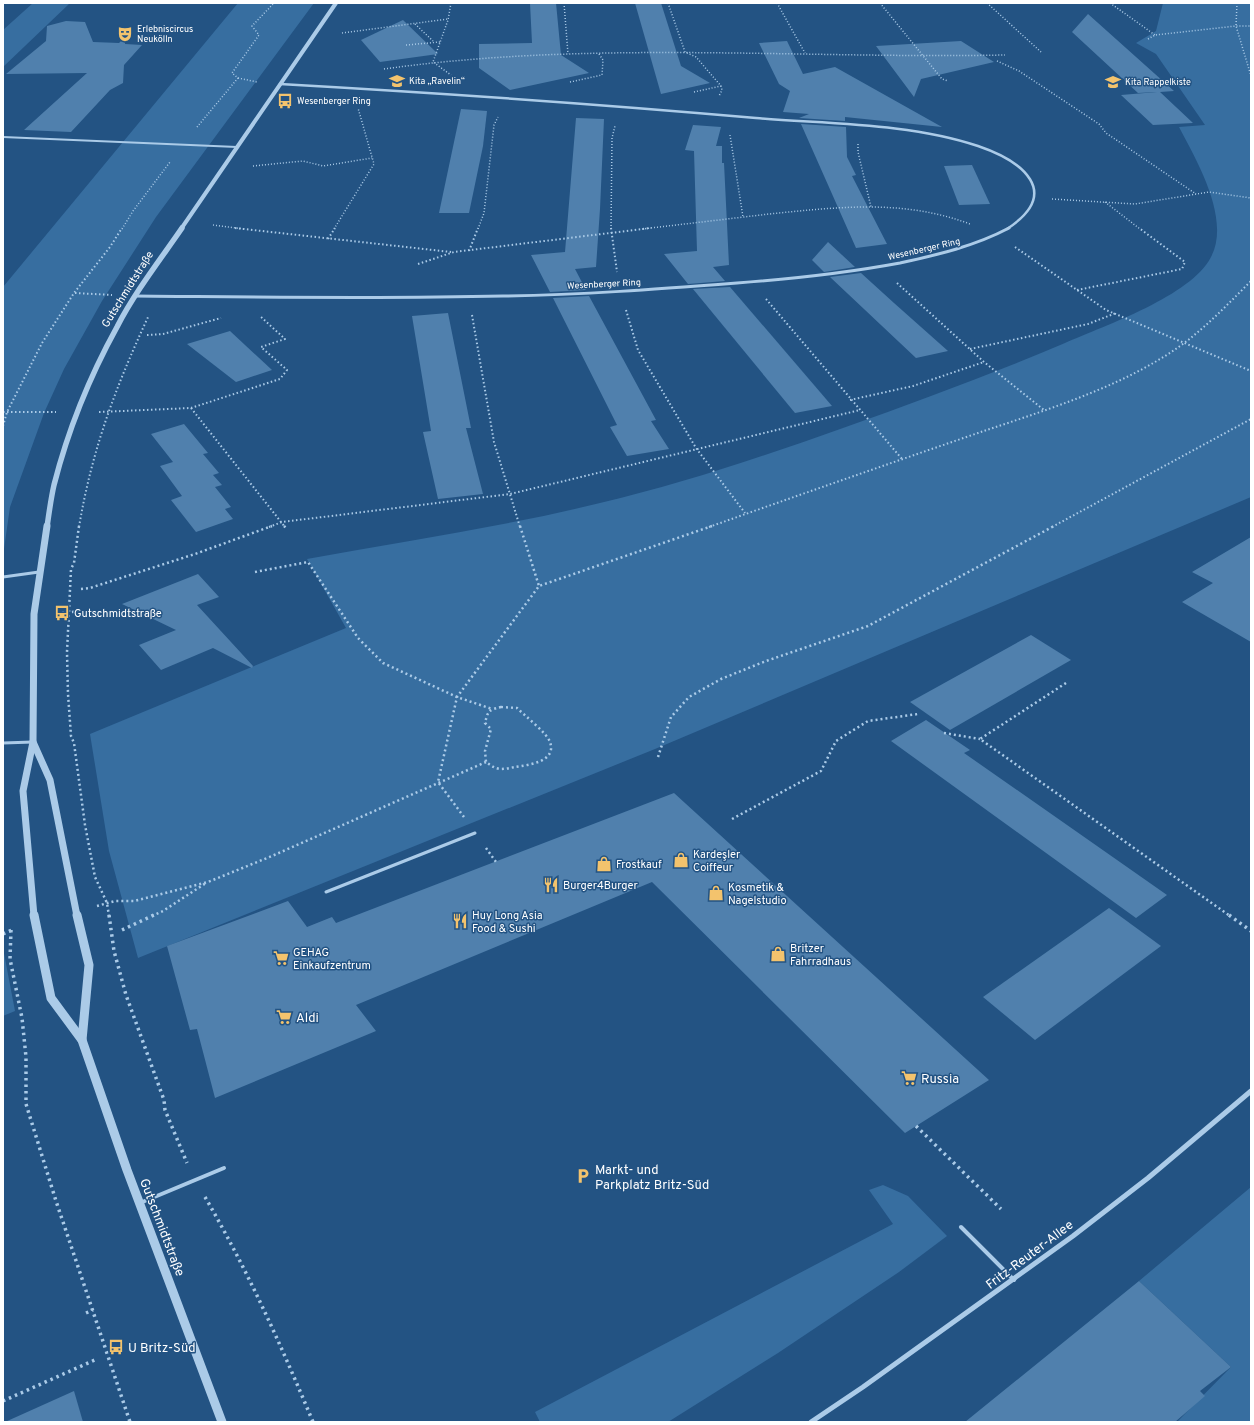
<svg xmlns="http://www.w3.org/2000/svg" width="1254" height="1425" font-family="Overpass,sans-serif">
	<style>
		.green { fill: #376ea0 }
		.building { fill: #5080ad }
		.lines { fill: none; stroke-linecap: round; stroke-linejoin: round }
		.path-far3 { stroke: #abcbe8; stroke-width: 1.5; stroke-dasharray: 1 2; stroke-linecap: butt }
		.path-far2 { stroke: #abcbe8; stroke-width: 2; stroke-dasharray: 1.5 2.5; stroke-linecap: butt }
		.path-far1 { stroke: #abcbe8; stroke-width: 2.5; stroke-dasharray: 2 3; stroke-linecap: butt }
		.path { stroke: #abcbe8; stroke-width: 3.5; stroke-dasharray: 2.5 4; stroke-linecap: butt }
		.service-far2 { stroke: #abcbe8; stroke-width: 2 }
		.service-far1 { stroke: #abcbe8; stroke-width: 3 }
		.service { stroke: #abcbe8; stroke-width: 4 }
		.minor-far2 { stroke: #abcbe8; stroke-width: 2.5 }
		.minor-far1 { stroke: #abcbe8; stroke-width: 3 }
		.minor { stroke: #abcbe8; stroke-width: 5 }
		.tertiary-far3 { stroke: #abcbe8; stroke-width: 4 }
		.tertiary-far2 { stroke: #abcbe8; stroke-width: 5.5 }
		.tertiary-far1 { stroke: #abcbe8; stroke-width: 7 }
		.tertiary { stroke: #abcbe8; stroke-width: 9 }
		.labels { text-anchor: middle; stroke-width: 3; stroke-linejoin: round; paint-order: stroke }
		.far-poi-label { font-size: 9px; fill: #fff; stroke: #235383; text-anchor: start }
		.far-street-label { font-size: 9px; fill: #fff; stroke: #235383 }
		.street-label { font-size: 11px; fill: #fff; stroke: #235383 }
		.poi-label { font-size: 11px; fill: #fff; stroke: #235383; text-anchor: start }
		.near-poi-label { font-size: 13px; fill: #fff; stroke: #235383; text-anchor: start }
		.near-street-label { font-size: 13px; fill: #fff; stroke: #235383 }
	</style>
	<rect width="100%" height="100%" fill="#235383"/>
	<!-- green -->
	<g class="green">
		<path d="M33,3H70L3,67V30Z"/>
		<path d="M238,3H314L156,217L102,301L64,369L44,413L10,507L3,556V287Z"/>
		<path d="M1163,3H1251V497L655,749L138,958L109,851L90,734L346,628L307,559C404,541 503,527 600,503C682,484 764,456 843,428C918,401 992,374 1065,343C1106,325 1191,296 1211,257C1231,219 1197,161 1179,127L1205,125L1156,54L1136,43L1156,31Z"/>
		<path d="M3,948L15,1011L3,1016Z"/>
		<path d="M883,1185L908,1196L947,1236L899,1272L778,1353L668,1422H540L535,1412L893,1224L869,1190Z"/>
		<path d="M1251,1187V1422H1177L1231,1367L1139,1281Z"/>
	</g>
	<!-- building -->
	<g class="building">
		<path d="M530,3H556L561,55L589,73L510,90L479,68V44L532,43Z"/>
		<path d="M635,3H661L681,66L710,83L661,94Z"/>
		<path d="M1088,14L1174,91L1160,92L1193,123L1153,125L1121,95L1157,92L1138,93L1072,32Z"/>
		<path d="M403,20L438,54L380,62L361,40Z"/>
		<path d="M66,21L85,22L93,42L119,43L125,37V44L142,45L124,65L123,83L110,90L71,132L24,130L87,73L6,74L46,41L47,26Z"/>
		<path d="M787,41L803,74L835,67L942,127L845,117V121L799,118L809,114L783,112L790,91L779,84L759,43Z"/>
		<path d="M961,41L994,62L921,79L914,97L876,46Z"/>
		<path d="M461,109L487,111L483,146L469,213H439Z"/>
		<path d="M576,118L604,119L600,209L596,267L575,269L586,290L550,292L531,255L565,252Z"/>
		<path d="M801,124L846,127L847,157L856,175L852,176L887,244L856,248Z"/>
		<path d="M693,125L721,127L716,146H722V163H724L729,265L713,267L725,281L688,284L664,254L697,251L694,151L685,150Z"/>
		<path d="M972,165L990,204L959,205L944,166Z"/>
		<path d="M828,242L855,267L824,272L812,260Z"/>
		<path d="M861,273L894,303L948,351L916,358L830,277Z"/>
		<path d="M730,287L832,406L795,413L693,289Z"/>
		<path d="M589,296L656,420L651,421L669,449L627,456L610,427L617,425L553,298Z"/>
		<path d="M448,313L471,428H466L483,494L438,499L423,432L431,431L412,316Z"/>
		<path d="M230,331L272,370L236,382L187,344Z"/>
		<path d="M184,424L208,453L203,454L219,473L213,475L222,485L215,487L231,507L225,509L233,519L196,532L171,500L182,496L160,466L173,462L151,434Z"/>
		<path d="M1251,537V642L1182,602L1213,583L1192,572Z"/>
		<path d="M198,574L219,597L197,605L253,666L252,668L213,648L161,670L139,645L176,630L122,604Z"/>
		<path d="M1031,635L1071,660L950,730L910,702Z"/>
		<path d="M926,720L970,750L964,753L1167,895L1136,918L891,741Z"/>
		<path d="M674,793L989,1080L905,1133L652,882L356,1005L376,1031L215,1098L197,1029L190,1030L167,946L288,901L307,927L332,917L336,923Z"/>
		<path d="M1109,908L1161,946L1035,1040L983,997Z"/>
		<path d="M1139,1281L1231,1367L1200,1391L1205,1396L1175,1422H965Z"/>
		<path d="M74,1391L83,1422H5Z"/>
	</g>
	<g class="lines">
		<!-- path-far3 -->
		<g class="path-far3">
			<path d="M451,3L448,20L433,62L451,75"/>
			<path d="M564,3L568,54"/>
			<path d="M668,3L685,52L696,57L721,86L722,90L719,96"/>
			<path d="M777,3L805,53"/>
			<path d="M880,3L942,79L948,81"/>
			<path d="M987,3L1041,52"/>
			<path d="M1110,3L1155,35"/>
			<path d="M1237,3L1236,26L1251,76"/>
			<path d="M415,24L433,41"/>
			<path d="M342,33L448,19"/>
			<path d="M1148,39L1155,35L1236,26H1251"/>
			<path d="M406,45L440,42"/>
			<path d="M997,61L1019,71L1099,124L1106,133L1196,194"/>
			<path d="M384,69C590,40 798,59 1005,55"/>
			<path d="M238,78L257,82"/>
			<path d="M570,82L602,75L603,60L599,54"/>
			<path d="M694,92L721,86"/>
			<path d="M197,127L238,78L232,73L259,35L252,26L274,3"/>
			<path d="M730,135L743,217"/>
			<path d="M858,144V152L871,207"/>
			<path d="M253,166L303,161L323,166L372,158"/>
			<path d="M1052,199L1135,204L1209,192L1251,198"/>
			<path d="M1105,202L1140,229"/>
			<path d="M213,225L244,229"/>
			<path d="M122,229L133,211L170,162"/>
			<path d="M334,229L374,164L358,108"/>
			<path d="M478,229L484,213L494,125L498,117"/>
			<path d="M611,229L612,138L615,126"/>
			<path d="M642,229C685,224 727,219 769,214C839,207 903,199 970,224"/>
		</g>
		<!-- path-far2 -->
		<g class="path-far2">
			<path d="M235,228L451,252"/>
			<path d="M611,228L617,272"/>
			<path d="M328,239L335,228"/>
			<path d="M1015,247L1106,310L1251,371"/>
			<path d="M469,251L478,228"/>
			<path d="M418,264L454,252L651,228"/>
			<path d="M897,283L984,362L1044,410"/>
			<path d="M1077,290L1182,269L1185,262L1139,228"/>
			<path d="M75,293L112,295"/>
			<path d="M766,299L902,459"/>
			<path d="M626,310L638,350L696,448L745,513"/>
			<path d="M472,315L494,442L520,527"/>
			<path d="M147,335L163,334L221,318"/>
			<path d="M970,349L1088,324L1116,313"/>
			<path d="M850,400L913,386L984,362"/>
			<path d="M191,408L285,527"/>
			<path d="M3,412H56"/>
			<path d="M99,412L191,408L280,379L287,370L261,347L285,339L261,317"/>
			<path d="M3,426L7,412L42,343L74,293L110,247L122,228"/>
			<path d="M79,527C92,449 116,386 149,315"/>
			<path d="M269,527L282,522L510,494L860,410"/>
			<path d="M709,527C799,495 888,464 978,433C1040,412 1109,391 1165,356C1198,336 1224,308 1251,281"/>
			<path d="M1052,527L1251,419"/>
		</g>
		<!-- path-far1 -->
		<g class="path-far1">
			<path d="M79,526L74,563L71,569L67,652L68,694L71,736L74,743L85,825L95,877L107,903L109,916"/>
			<path d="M284,526L286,528"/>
			<path d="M520,526L539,586"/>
			<path d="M255,572L308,562L358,638L383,663L457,697L492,709"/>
			<path d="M81,589L90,588L195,554L272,526"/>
			<path d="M62,613L80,611"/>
			<path d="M1066,683L980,739L1230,916"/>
			<path d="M501,707L517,708C524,715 547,733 550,742C557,762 528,765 515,767C510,768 505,769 500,769C494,768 490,765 486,762L485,751L491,729L485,723C488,711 488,710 501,707Z"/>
			<path d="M944,733L980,739"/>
			<path d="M658,757L671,717L689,697L721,679L766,661L868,626L1054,526"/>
			<path d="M464,817L438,782L457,697L539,586L712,526"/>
			<path d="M732,819L821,771L836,741L868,721L918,714"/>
			<path d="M486,848L496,862"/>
			<path d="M97,906L115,901H134L208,882L272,856L486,762"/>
			<path d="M152,916L163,911L206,883"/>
		</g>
		<!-- path -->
		<g class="path">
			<path d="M109,915L114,951L126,995L164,1100L165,1110L187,1163"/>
			<path d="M1229,915L1251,931"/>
			<path d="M11,930L10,959L22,1018L26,1057V1104L56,1201L130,1422"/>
			<path d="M122,930L154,915"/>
			<path d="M3,934L14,929"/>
			<path d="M916,1126L1001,1209"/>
			<path d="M205,1197C247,1269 281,1345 313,1422"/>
			<path d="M86,1313L93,1310"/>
			<path d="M3,1401L97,1359"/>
		</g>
		<!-- service-far2 -->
		<path class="service-far2" d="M3,137L237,147"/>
		<!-- service-far1 -->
		<g class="service-far1">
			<path d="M3,577L39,572"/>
			<path d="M3,743L33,742"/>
			<path d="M326,892L475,833"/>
		</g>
		<!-- service -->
		<g class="service">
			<path d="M140,1203L224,1168"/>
			<path d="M961,1227L1014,1280"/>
		</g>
		<!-- minor-far2 -->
		<path class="minor-far2" d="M280,84C439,93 598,104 756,118C827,124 910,123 978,146C1022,161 1063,192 1007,229"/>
		<!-- minor-far1 -->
		<path class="minor-far1" d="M135,296C258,297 380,299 503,296C581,295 659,289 737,283C791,279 846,273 900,263C937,255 975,246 1009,228"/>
		<!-- minor -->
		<path class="minor" d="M811,1422L863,1387L1073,1236L1148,1178L1251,1091"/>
		<!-- tertiary-far3 -->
		<path class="tertiary-far3" d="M181,229L336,3"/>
		<!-- tertiary-far2 -->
		<path class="tertiary-far2" d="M47,527C49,513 51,498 54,485C68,430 90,376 117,327C135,292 160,260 182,228"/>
		<!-- tertiary-far1 -->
		<g class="tertiary-far1">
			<path d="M33,742L50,780L77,916"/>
			<path d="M34,916L23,791L33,742L34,614L47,526"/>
		</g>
		<!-- tertiary -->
		<g class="tertiary">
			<path d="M34,915L51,998L82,1040L127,1170L222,1422"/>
			<path d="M77,915L89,965L82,1040"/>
		</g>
	</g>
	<!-- icons -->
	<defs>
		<symbol id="theatre-bare" viewBox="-9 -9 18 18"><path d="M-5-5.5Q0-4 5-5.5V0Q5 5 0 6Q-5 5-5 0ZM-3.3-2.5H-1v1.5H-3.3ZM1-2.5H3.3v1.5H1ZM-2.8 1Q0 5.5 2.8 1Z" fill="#f3c36d" stroke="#235383" stroke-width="2.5" paint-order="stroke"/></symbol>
		<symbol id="school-bare" viewBox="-9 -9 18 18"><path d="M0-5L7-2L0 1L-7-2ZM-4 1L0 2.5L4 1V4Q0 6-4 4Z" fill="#f3c36d" stroke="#235383" stroke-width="2.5" paint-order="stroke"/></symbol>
		<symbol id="bus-bare" viewBox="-9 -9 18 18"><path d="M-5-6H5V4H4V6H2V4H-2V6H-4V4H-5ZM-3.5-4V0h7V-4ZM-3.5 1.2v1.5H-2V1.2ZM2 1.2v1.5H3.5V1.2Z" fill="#f3c36d" stroke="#235383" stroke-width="2.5" paint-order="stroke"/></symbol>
		<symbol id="shop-bare" viewBox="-9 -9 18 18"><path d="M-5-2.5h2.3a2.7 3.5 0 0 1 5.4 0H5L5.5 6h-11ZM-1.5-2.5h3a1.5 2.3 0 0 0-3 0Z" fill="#f3c36d" stroke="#235383" stroke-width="2.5" paint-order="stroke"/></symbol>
		<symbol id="restaurant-bare" viewBox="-9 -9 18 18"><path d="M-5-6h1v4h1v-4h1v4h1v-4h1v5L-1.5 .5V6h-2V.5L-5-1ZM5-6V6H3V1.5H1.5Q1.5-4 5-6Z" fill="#f3c36d" stroke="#235383" stroke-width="2.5" paint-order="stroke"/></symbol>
		<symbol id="supermarket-bare" viewBox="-9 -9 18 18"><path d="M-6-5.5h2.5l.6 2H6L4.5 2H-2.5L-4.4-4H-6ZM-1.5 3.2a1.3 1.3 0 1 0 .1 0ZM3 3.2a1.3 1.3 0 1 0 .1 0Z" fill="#f3c36d" stroke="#235383" stroke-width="2.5" paint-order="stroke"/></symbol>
		<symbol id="parking-bare" viewBox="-9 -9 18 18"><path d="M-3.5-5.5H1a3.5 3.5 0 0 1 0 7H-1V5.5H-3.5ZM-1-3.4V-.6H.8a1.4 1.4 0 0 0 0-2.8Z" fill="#f3c36d" stroke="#235383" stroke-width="2.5" paint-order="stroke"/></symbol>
	</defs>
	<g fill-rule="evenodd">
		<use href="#theatre-bare" x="114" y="23" width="22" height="22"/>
		<use href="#school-bare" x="386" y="70" width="22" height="22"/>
		<use href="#school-bare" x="1102" y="71" width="22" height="22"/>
		<use href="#bus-bare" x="274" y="90" width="22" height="22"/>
		<use href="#bus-bare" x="51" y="602" width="22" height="22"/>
		<use href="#shop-bare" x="670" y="849" width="22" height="22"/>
		<use href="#shop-bare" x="593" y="853" width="22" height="22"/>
		<use href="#restaurant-bare" x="540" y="874" width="22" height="22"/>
		<use href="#shop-bare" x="705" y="882" width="22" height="22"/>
		<use href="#restaurant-bare" x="449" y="910" width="22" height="22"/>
		<use href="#shop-bare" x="767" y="943" width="22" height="22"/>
		<use href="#supermarket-bare" x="270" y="947" width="22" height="22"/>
		<use href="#supermarket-bare" x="273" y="1006" width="22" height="22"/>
		<use href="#supermarket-bare" x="898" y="1067" width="22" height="22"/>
		<use href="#parking-bare" x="572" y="1165" width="22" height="22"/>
		<use href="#bus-bare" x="105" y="1336" width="22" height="22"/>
	</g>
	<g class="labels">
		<!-- far-poi labels -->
		<g class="far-poi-label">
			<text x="137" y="32">Erlebniscircus<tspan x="137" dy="10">Neukölln</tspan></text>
			<text x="409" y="84">Kita „Ravelin“</text>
			<text x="1125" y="85">Kita Rappelkiste</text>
			<text x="297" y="104">Wesenberger Ring</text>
		</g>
		<!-- far-street labels -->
		<g class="far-street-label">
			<text transform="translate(924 249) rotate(-13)" y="3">Wesenberger Ring</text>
			<text transform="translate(604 284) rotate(-3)" y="3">Wesenberger Ring</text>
		</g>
		<!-- street labels -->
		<g class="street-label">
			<text transform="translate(127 289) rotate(-58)" y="4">Gutschmidtstraße</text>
		</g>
		<!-- poi labels -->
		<g class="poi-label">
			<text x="74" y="617">Gutschmidtstraße</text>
			<text x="693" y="858">Kardeşler<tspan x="693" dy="13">Coiffeur</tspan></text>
			<text x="616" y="868">Frostkauf</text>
			<text x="563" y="889">Burger4Burger</text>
			<text x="728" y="891">Kosmetik &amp;<tspan x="728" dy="13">Nagelstudio</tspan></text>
			<text x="472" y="919">Huy Long Asia<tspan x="472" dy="13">Food &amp; Sushi</tspan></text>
			<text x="790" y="952">Britzer<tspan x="790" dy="13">Fahrradhaus</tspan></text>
			<text x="293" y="956">GEHAG<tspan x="293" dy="13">Einkaufzentrum</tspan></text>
		</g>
		<!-- near-poi labels -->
		<g class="near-poi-label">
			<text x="296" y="1022">Aldi</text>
			<text x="921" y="1083">Russia</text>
			<text x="595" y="1174">Markt- und<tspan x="595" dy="15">Parkplatz Britz-Süd</tspan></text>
			<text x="128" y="1352">U Britz-Süd</text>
		</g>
		<!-- near-street labels -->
		<g class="near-street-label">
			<text transform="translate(163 1227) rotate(69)" y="5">Gutschmidtstraße</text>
			<text transform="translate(1029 1254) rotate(-37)" y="5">Fritz-Reuter-Allee</text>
		</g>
	</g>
	<!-- border -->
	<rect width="1254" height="1425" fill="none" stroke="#ffffff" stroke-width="8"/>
</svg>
